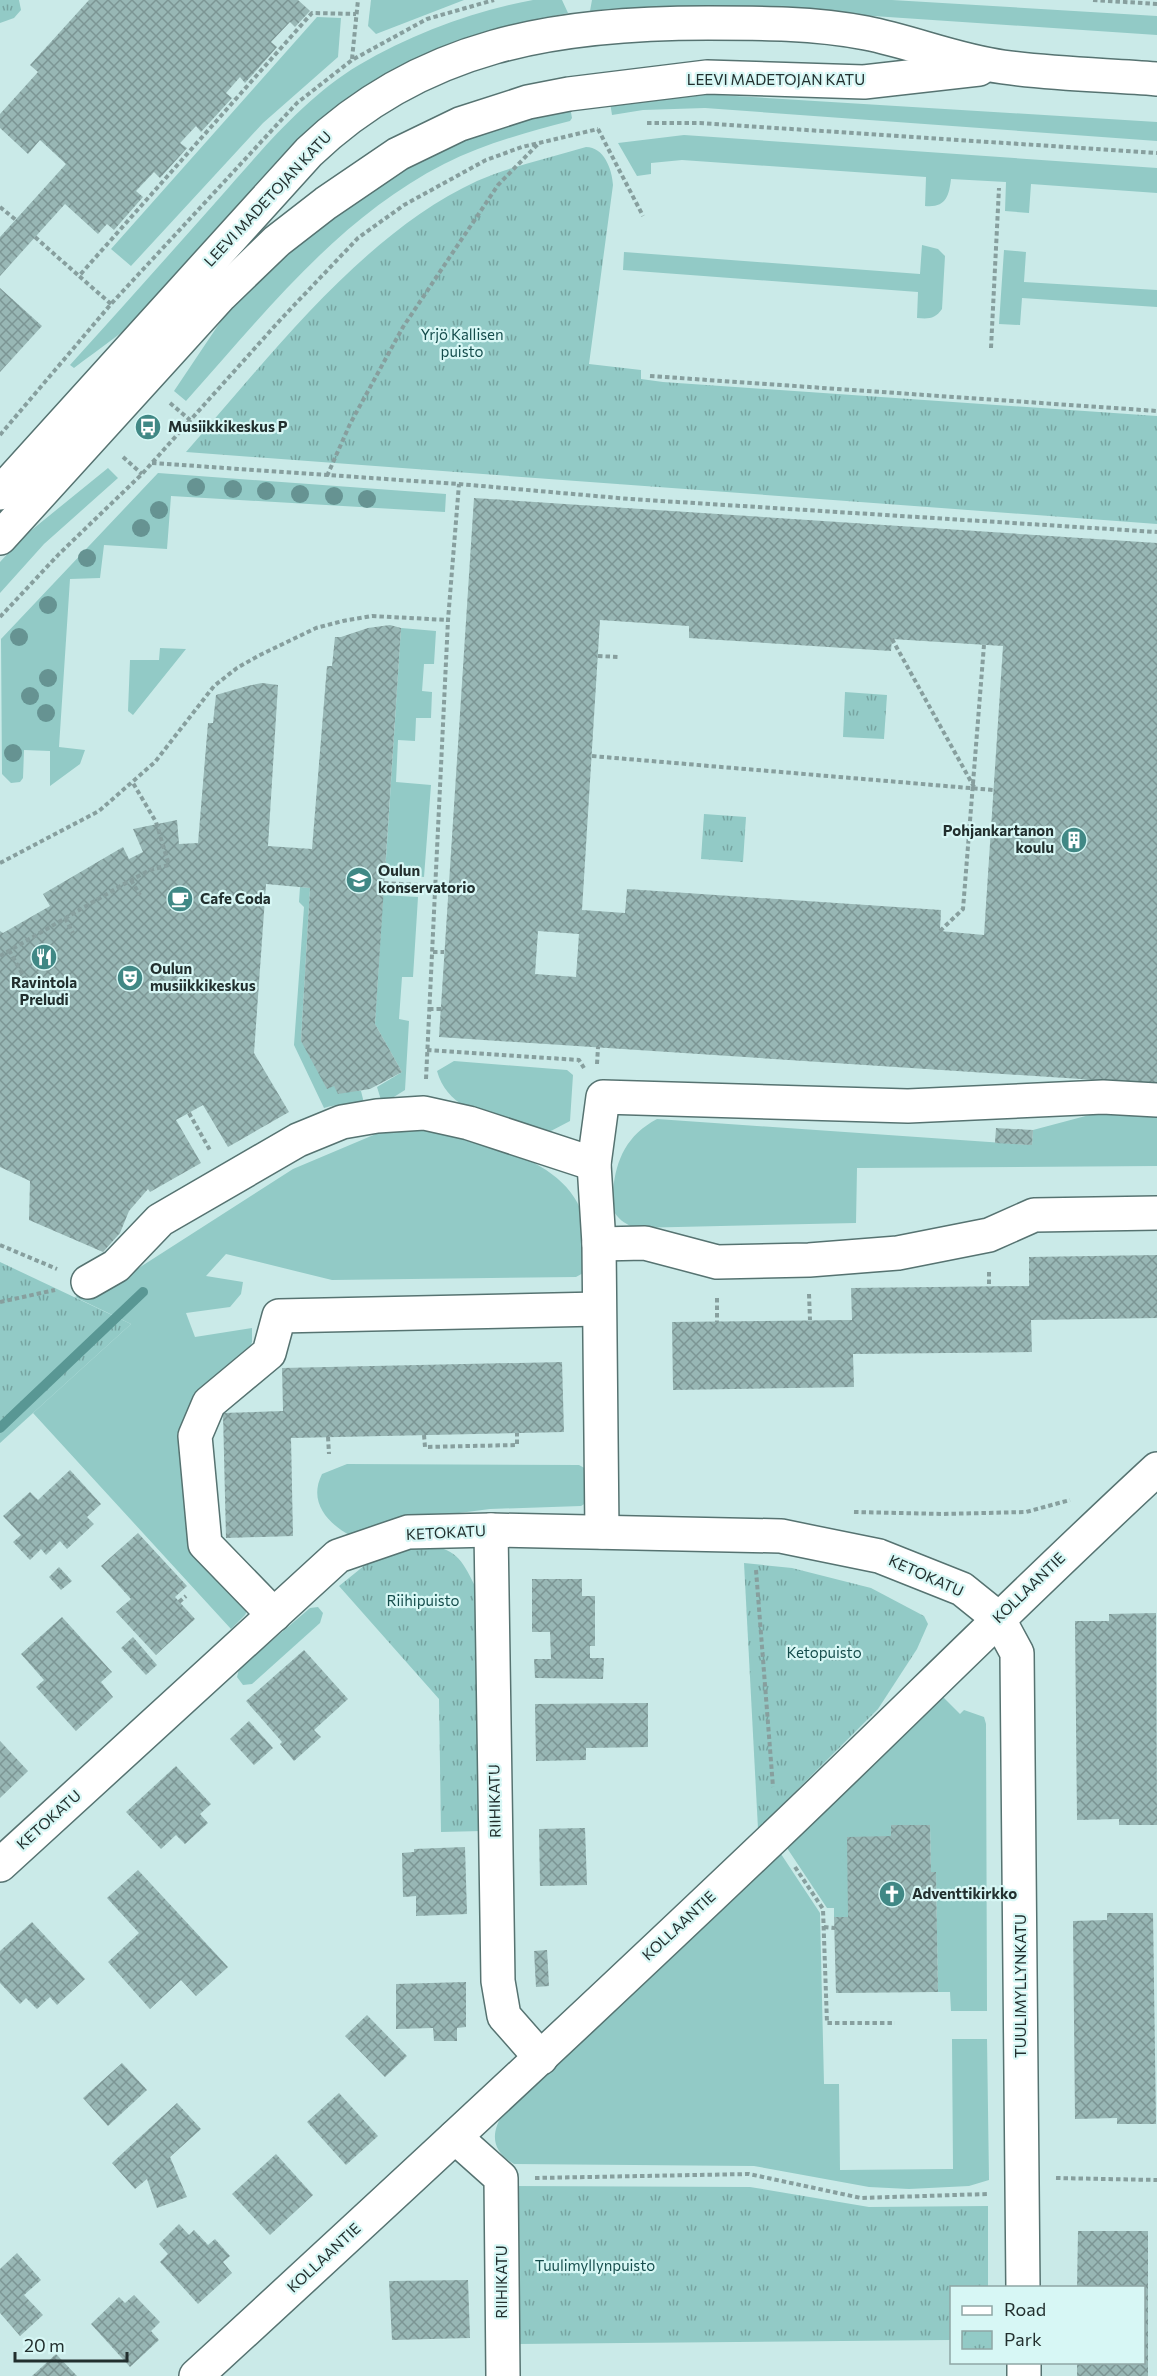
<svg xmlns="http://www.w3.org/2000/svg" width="1157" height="2376" font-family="Commissioner,sans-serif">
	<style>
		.grass { fill: #92cac6 }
		.park { fill: url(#park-tufts) }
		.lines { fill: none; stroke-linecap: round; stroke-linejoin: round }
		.stream { stroke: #599794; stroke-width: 10 }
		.building { fill: url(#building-cross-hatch); fill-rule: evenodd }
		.minor-casing { stroke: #567371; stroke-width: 36 }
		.path { stroke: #879f9e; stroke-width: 4; stroke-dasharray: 4.5 3; stroke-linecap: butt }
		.minor { stroke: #fff; stroke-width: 33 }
		.tree { fill: #669392 }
		.labels { text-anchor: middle; stroke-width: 4.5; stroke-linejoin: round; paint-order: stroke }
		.street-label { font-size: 15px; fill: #222f2e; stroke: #d7f7f5 }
		.park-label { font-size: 15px; fill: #144c4b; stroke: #d7f7f5 }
		.poi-label { font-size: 15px; font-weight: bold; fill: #222f2e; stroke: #d7f7f5; text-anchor: start }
	</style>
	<defs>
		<pattern id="park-tufts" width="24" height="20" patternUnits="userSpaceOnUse" patternTransform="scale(1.5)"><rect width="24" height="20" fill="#92cac6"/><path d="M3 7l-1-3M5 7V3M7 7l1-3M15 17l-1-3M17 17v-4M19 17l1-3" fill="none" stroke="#77a4a1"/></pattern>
		<pattern id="building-cross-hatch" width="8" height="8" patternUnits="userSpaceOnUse" patternTransform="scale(1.5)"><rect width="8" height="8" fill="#98b7b5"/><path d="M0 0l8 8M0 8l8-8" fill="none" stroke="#7c9594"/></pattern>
	</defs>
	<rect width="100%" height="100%" fill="#caeae8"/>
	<!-- grass -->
	<g class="grass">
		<path d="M371,0H464L376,34L368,26Z"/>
		<path d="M533,0H562L568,13C486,28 409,52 342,103C266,159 217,244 149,309C127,330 99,349 74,368L70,365C119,311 167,257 215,203C259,154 302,99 359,65C412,34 473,11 533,0Z"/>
		<path d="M592,0H892L1157,16V35L725,6L590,11Z"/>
		<path d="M317,17L341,18L338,57L263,123L131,266L111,249Z"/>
		<path d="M702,94L1157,122V141L705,108L643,110L612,115L610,102Z"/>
		<path d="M570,107L572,118L570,121C527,132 484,144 444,164C338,218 264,314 186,401L174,391L231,306L287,254L342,208L389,176L476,133Z"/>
		<path d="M684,135L1157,168V193L1031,184L1029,213L1005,211L1006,182L951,179C949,196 946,208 925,206L926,177L682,160L651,163V174L637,176L618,143Z"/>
		<path d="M922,245L938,249L945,256L942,309C935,319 929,319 917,318L918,292L623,270L624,252L920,274Z"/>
		<path d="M1004,250L1026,252L1024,282L1157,290V307L1022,298L1020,325L999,324Z"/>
		<path d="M108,468L118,478L44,544L0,593V562L23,537Z"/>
		<path d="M158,473L446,494L445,512L171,496L167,549L104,545L100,578L70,579L59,747L85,750L80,764L50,786V751L24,750L23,778L20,782L11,783L2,774L1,639Z"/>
		<path d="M401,628L436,631L434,664H424L422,691L432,692L431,718H416L415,741L398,740L396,782L431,785L424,877L385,874Z"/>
		<path d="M160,648L186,649L133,715L128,711L130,660H159Z"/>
		<path d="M300,887L310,888L301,1041L334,1086L343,1091H361L364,1103C350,1106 338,1103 324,1108L294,1045L304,907L299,902Z"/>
		<path d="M383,895L418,897L413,977H402L399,1019L409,1021L405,1090L389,1100H381L377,1087L402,1072L375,1024Z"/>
		<path d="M454,1061L567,1070L573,1075L570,1121L549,1132C509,1121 450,1118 437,1071Z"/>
		<path d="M1112,1109L1157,1111V1166L857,1168L856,1223L634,1228C629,1225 622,1222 618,1217C611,1210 613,1201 613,1191C616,1159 627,1135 657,1119L1032,1145L1033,1130Z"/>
		<path d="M415,1126C470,1140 570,1155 584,1221C587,1237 585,1256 585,1272L576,1277L332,1280L226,1254L206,1276L243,1282L241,1294L230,1307L186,1313L195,1337L252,1328V1342L246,1361L187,1473L249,1607L245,1615L231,1629L33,1413L131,1324L75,1297L134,1271L293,1169L383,1131Z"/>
		<path d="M347,1464L579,1465L586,1469V1503L581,1506L490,1509L405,1520L351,1536C327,1523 308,1502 322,1474Z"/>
		<path d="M318,1607L323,1613L320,1623L252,1684L243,1685L237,1677L239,1669L310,1608Z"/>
		<path d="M943,1697L960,1714L964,1710L984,1717L986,1724L987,2011H951L950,1992H938L936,1872H931L930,1825H891V1836L848,1917H834V1908H827L787,1848Z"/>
		<path d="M781,1854L820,1913L824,2084H839L840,2170L953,2169L952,2039H987L989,2180L969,2186L909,2189L869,2187L754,2166L514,2164C492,2151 490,2135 503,2113Z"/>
	</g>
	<!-- park -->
	<g class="park">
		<path d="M0,0H19L21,10L14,18L0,23Z"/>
		<path d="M586,147C604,147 612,169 613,185L589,364L641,370V379L663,382L1157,416V524L186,452C268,359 362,234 477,181C511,166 550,158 586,147Z"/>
		<path d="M845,692L887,695L884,739L843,737Z"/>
		<path d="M704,814L746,817L743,862L701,859Z"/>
		<path d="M0,1262L131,1324L0,1443Z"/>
		<path d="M423,1545C456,1548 461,1558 475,1586L482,1831L441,1832L439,1699L339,1586L370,1561Z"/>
		<path d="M744,1563L792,1568L871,1588L924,1616L928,1624L917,1649L878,1709L758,1829Z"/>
		<path d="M515,2186L750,2187L869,2207L988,2206V2287L952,2288L951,2340L518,2344Z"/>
	</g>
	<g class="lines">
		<!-- stream -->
		<path class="stream" d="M0,1428L143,1292"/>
	</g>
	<!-- building -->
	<g class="building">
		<path d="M89,0H298L310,11L295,27L290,22L271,42L277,47L245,83L240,77L226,93L232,98L201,132L196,126L180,143L187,148L160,178L154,172L136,191L143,197L114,230L107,224L98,234L65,204L0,276V237L66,164L40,140L28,154L0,128V114L38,72L30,65Z"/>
		<path d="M0,288L42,326L0,372Z"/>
		<path d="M474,498L1157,543V1084L439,1037ZM600,620L689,626V638L891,651L892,639L1003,646L984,935L940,931L941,910L627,889L625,913L582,910ZM538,931L579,934L576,977L535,974Z"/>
		<path d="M390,625L401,628L375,1024L402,1072L370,1089L338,1094L334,1086L327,1089L301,1041L310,888L266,884L254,1053L289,1112L228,1147L203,1105L176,1120L201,1163L150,1192L148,1189L129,1211L120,1233L103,1252L29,1220L30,1181L0,1167V931L3,933L50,906L43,894L123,847L129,859L143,852L133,829L177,820L179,844L198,843L208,723H213L216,695L247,686L262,683L278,685L268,846L312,849L327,666H332L335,637H341L368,628Z"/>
		<path d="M996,1128L1033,1130L1032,1145L995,1143Z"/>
		<path d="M1157,1255V1318L1031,1320L1032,1352L853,1354L854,1387L673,1390L672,1322L852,1320L851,1288L1029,1286V1257Z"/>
		<path d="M562,1362L564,1432L291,1438L293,1536L226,1538L223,1413L283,1411L282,1368Z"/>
		<path d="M70,1470L101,1504L87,1517L94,1524L67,1549L60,1541L46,1555L41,1549L30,1560L13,1542L21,1535L3,1516L30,1492L38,1500Z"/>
		<path d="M138,1533L187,1586L175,1597L195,1619L156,1655L116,1612L131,1599L101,1566Z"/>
		<path d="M59,1567L72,1581L61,1590L49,1577Z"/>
		<path d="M532,1579H582V1596H595V1646H590V1658H604L603,1679L535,1678L534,1659H551L550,1632H532Z"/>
		<path d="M1156,1613L1157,1825H1119V1819L1077,1820L1075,1621H1109V1614Z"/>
		<path d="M62,1617L112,1672L101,1682L113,1697L76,1731L36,1687L44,1680L21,1654Z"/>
		<path d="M133,1637L157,1665L146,1675L121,1648Z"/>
		<path d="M304,1650L348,1699L314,1730L321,1737L294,1761L280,1744L282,1742L246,1701Z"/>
		<path d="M648,1703V1747L586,1748V1760L536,1761L535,1704Z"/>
		<path d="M249,1721L273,1748L254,1765L230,1739Z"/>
		<path d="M0,1741L28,1771L0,1798Z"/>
		<path d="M176,1766L211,1804L200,1814L208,1823L185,1844L176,1835L161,1849L126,1812Z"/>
		<path d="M891,1825H930L931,1872H936L938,1992L836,1993L834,1917H848L847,1837L891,1836Z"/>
		<path d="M585,1828L587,1885L540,1886L539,1829Z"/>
		<path d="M465,1847L467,1914L416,1916V1896L403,1897L402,1853L414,1852V1849Z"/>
		<path d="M138,1870L228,1967L196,1996L181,1980L150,2009L108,1962L139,1933L107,1898Z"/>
		<path d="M1107,1913H1153L1156,2124H1117V2118L1075,2119L1073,1921L1107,1920Z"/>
		<path d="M32,1922L85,1979L57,2005L50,1997L37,2009L26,1998L20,2004L0,1983V1951Z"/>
		<path d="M547,1950L549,1986L536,1987L534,1951Z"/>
		<path d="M466,1982V2027L457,2028V2041H434L433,2028L396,2029V1984Z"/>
		<path d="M367,2015L407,2056L385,2077L345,2036Z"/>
		<path d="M122,2063L147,2090L108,2126L83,2098Z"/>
		<path d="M339,2093L378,2136L346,2165L307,2122Z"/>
		<path d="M177,2103L201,2129L170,2157L187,2197L157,2208L147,2179L135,2189L112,2163Z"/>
		<path d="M276,2154L313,2195L270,2235L232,2194Z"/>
		<path d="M179,2224L189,2235L194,2230L208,2245L215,2239L230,2256L223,2262L232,2273L198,2304L160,2262L168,2254L159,2244Z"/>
		<path d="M1078,2231H1148V2376H1077V2362H1144V2288H1077Z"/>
		<path d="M17,2253L41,2280L24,2295L43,2315L20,2336L0,2313V2269Z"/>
		<path d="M468,2280L470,2338L392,2340L389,2281Z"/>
		<path d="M134,2295L160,2322L151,2331L159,2340L130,2367L91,2324L119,2297L125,2303Z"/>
		<path d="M56,2354L77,2376H32Z"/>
	</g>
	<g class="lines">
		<defs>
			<g id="minor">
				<path d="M0,493L309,152C422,44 557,23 708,23C761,23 814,23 866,33C912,42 957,61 1003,67C1054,74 1106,75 1157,79"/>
				<path d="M0,538L221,295L277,241L326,203L398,154L460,124L528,102L569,94L707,77L864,82L979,69"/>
				<path d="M599,1244L645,1243L717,1262L809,1260L898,1253L989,1235L1034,1215L1157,1213"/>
				<path d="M88,1282L116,1266L160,1220L298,1140L342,1122L377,1116L424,1113L469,1123L594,1164"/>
				<path d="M491,1530L498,1981L504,2016L541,2058"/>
				<path d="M602,1532L599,1244L594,1164L603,1097L908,1106L1103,1097L1157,1100"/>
				<path d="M274,1615L205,1544L195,1436L209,1403L269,1353L279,1316L599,1309"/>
				<path d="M0,1865L338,1556L408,1532L491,1530L781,1536L879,1556L962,1589L998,1618L1017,1653L1023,2288"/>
				<path d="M455,2137L501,2178L503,2376"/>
				<path d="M1024,2362V2376"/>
				<path d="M196,2376C390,2198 583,2019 774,1837C902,1715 1027,1589 1157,1469"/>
			</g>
		</defs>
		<!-- minor casing -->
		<use href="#minor" class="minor-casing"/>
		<!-- path -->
		<g class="path">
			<path d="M1093,0L1157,4"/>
			<path d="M352,59L358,0"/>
			<path d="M647,123H700L1157,153"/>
			<path d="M598,129L643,216"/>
			<path d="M0,207L16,220"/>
			<path d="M35,237L79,276"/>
			<path d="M111,304L79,276L312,13L356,14"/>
			<path d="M991,348L999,188"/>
			<path d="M650,376L1157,411"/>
			<path d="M170,403L190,420"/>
			<path d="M0,435L111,304L297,103L352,60L427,19L494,0"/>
			<path d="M123,457L142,474"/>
			<path d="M152,463L459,484L630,499L1157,532"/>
			<path d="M327,476L350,424L403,327L498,185L538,144"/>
			<path d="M0,617L59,554L142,474L281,319L358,238L404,205L486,160L522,147L598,129"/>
			<path d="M892,639L974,787"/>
			<path d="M598,656L618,657"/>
			<path d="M592,756L993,790"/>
			<path d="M0,863L99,811L155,762L214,686L237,668L258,656L316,628L343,621L372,616L448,620"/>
			<path d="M131,880L140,895"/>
			<path d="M384,883L436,886"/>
			<path d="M65,918L73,933"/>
			<path d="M940,931L963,909L984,645"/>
			<path d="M9,950L29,986"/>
			<path d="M433,952H444"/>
			<path d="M0,956L131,880L150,870L169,865L156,822L133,783"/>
			<path d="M429,1009H441"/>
			<path d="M427,1050L579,1060L584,1068"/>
			<path d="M597,1064L598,1047"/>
			<path d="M426,1079L448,620L459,484"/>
			<path d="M189,1113L211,1152"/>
			<path d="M0,1245L57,1269"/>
			<path d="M989,1272V1286"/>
			<path d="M809,1294L810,1320"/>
			<path d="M717,1298V1322"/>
			<path d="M0,1302L55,1290"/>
			<path d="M424,1435L425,1447L517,1445V1433"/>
			<path d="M328,1437L329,1454"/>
			<path d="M854,1512L943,1514L1026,1512L1070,1500"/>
			<path d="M756,1570L773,1787"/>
			<path d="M179,1602L186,1596"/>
			<path d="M795,1867L823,1909L827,2023H895"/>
			<path d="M824,1927L835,1928"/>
			<path d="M535,2178L749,2174L861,2198L987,2194"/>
			<path d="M1056,2178L1157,2180"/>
		</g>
		<!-- minor -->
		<use href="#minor" class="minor"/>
	</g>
	<!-- trees -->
	<g class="tree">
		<circle cx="196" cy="487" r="9"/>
		<circle cx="233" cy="489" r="9"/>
		<circle cx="266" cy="491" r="9"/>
		<circle cx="300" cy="494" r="9"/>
		<circle cx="334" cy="496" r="9"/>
		<circle cx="367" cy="499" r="9"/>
		<circle cx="159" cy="510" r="9"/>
		<circle cx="141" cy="528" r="9"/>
		<circle cx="87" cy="558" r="9"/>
		<circle cx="48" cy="605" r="9"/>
		<circle cx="19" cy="637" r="9"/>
		<circle cx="48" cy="678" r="9"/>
		<circle cx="30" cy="696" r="9"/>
		<circle cx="46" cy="713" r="9"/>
		<circle cx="13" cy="753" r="9"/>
	</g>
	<!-- icons -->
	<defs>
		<symbol id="bus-disc" viewBox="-11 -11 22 22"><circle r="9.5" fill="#408885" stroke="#d7f7f5"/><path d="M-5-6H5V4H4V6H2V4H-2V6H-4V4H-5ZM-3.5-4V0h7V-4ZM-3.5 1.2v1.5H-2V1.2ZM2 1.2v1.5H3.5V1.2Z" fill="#fff"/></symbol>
		<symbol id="building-disc" viewBox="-11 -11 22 22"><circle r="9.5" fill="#408885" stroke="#d7f7f5"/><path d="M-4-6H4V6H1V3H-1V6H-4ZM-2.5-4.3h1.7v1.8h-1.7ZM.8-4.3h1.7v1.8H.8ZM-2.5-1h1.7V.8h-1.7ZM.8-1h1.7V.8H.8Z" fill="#fff"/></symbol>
		<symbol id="school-disc" viewBox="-11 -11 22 22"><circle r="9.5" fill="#408885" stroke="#d7f7f5"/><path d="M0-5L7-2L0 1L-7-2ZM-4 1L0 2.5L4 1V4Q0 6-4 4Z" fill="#fff"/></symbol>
		<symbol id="cafe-disc" viewBox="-11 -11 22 22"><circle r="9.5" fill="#408885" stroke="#d7f7f5"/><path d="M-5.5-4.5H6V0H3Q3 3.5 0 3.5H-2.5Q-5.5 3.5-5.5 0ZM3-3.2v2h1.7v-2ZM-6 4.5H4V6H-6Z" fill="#fff"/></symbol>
		<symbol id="restaurant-disc" viewBox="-11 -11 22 22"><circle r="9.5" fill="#408885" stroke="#d7f7f5"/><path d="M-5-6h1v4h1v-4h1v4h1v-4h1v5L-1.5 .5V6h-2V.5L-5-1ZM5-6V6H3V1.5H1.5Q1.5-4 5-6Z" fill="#fff"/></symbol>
		<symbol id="theatre-disc" viewBox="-11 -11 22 22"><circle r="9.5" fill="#408885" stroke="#d7f7f5"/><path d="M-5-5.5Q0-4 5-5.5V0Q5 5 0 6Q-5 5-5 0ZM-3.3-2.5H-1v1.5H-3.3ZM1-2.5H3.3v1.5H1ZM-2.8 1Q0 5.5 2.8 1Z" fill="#fff"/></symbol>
		<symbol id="church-disc" viewBox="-11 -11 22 22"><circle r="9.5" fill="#408885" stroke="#d7f7f5"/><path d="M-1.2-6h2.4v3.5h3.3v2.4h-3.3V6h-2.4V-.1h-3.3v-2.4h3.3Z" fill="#fff"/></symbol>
	</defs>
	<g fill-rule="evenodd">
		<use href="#bus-disc" x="133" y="412" width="30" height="30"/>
		<use href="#building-disc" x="1059" y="825" width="30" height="30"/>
		<use href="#school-disc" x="344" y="865" width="30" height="30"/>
		<use href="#cafe-disc" x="165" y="884" width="30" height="30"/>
		<use href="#restaurant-disc" x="29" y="942" width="30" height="30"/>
		<use href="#theatre-disc" x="115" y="963" width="30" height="30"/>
		<use href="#church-disc" x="877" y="1879" width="30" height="30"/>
	</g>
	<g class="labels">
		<!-- street labels -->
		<g class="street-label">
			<text x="776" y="85">LEEVI MADETOJAN KATU</text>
			<text transform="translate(268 199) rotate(-47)" y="5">LEEVI MADETOJAN KATU</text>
			<text transform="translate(446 1533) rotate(-3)" y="5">KETOKATU</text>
			<text transform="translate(926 1576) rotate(24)" y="5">KETOKATU</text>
			<text transform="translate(1029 1588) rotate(-44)" y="5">KOLLAANTIE</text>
			<text transform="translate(495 1801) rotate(-91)" y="5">RIIHIKATU</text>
			<text transform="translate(49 1820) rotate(-42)" y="5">KETOKATU</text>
			<text transform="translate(679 1926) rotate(-43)" y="5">KOLLAANTIE</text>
			<text transform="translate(1021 1986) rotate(-90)" y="5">TUULIMYLLYNKATU</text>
			<text transform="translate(324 2258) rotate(-43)" y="5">KOLLAANTIE</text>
			<text transform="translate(502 2282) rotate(-90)" y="5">RIIHIKATU</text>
		</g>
		<!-- park labels -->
		<g class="park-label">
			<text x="462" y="340">Yrjö Kallisen<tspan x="462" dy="17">puisto</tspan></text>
			<text x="423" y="1606">Riihipuisto</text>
			<text x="824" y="1658">Ketopuisto</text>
			<text x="595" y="2271">Tuulimyllynpuisto</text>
		</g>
		<!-- poi labels -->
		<g class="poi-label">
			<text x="168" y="432">Musiikkikeskus P</text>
			<text x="1054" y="836" text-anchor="end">Pohjankartanon<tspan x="1054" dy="17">koulu</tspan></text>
			<text x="378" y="876">Oulun<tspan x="378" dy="17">konservatorio</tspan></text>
			<text x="200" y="904">Cafe Coda</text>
			<text x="150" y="974">Oulun<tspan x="150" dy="17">musiikkikeskus</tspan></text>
			<text x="44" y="988" text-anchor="middle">Ravintola<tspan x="44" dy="17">Preludi</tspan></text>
			<text x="912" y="1899">Adventtikirkko</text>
		</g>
	</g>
	<!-- legend -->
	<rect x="950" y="2286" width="195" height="78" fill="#d7f7f5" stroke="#8fa7a5" stroke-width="1.5"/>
	<rect x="962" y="2306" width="30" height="9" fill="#ffffff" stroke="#8fa7a5" stroke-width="1.5"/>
	<text x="1004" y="2316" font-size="18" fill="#222f2e">Road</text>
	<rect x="962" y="2331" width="30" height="18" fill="url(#park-tufts)" stroke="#8fa7a5" stroke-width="1.5"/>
	<text x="1004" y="2346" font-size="18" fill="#222f2e">Park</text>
	<!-- scale -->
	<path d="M15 2352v9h112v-9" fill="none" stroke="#222f2e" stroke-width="3"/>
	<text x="24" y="2352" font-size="18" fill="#222f2e" stroke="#d7f7f5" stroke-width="4.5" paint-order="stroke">20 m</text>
</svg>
